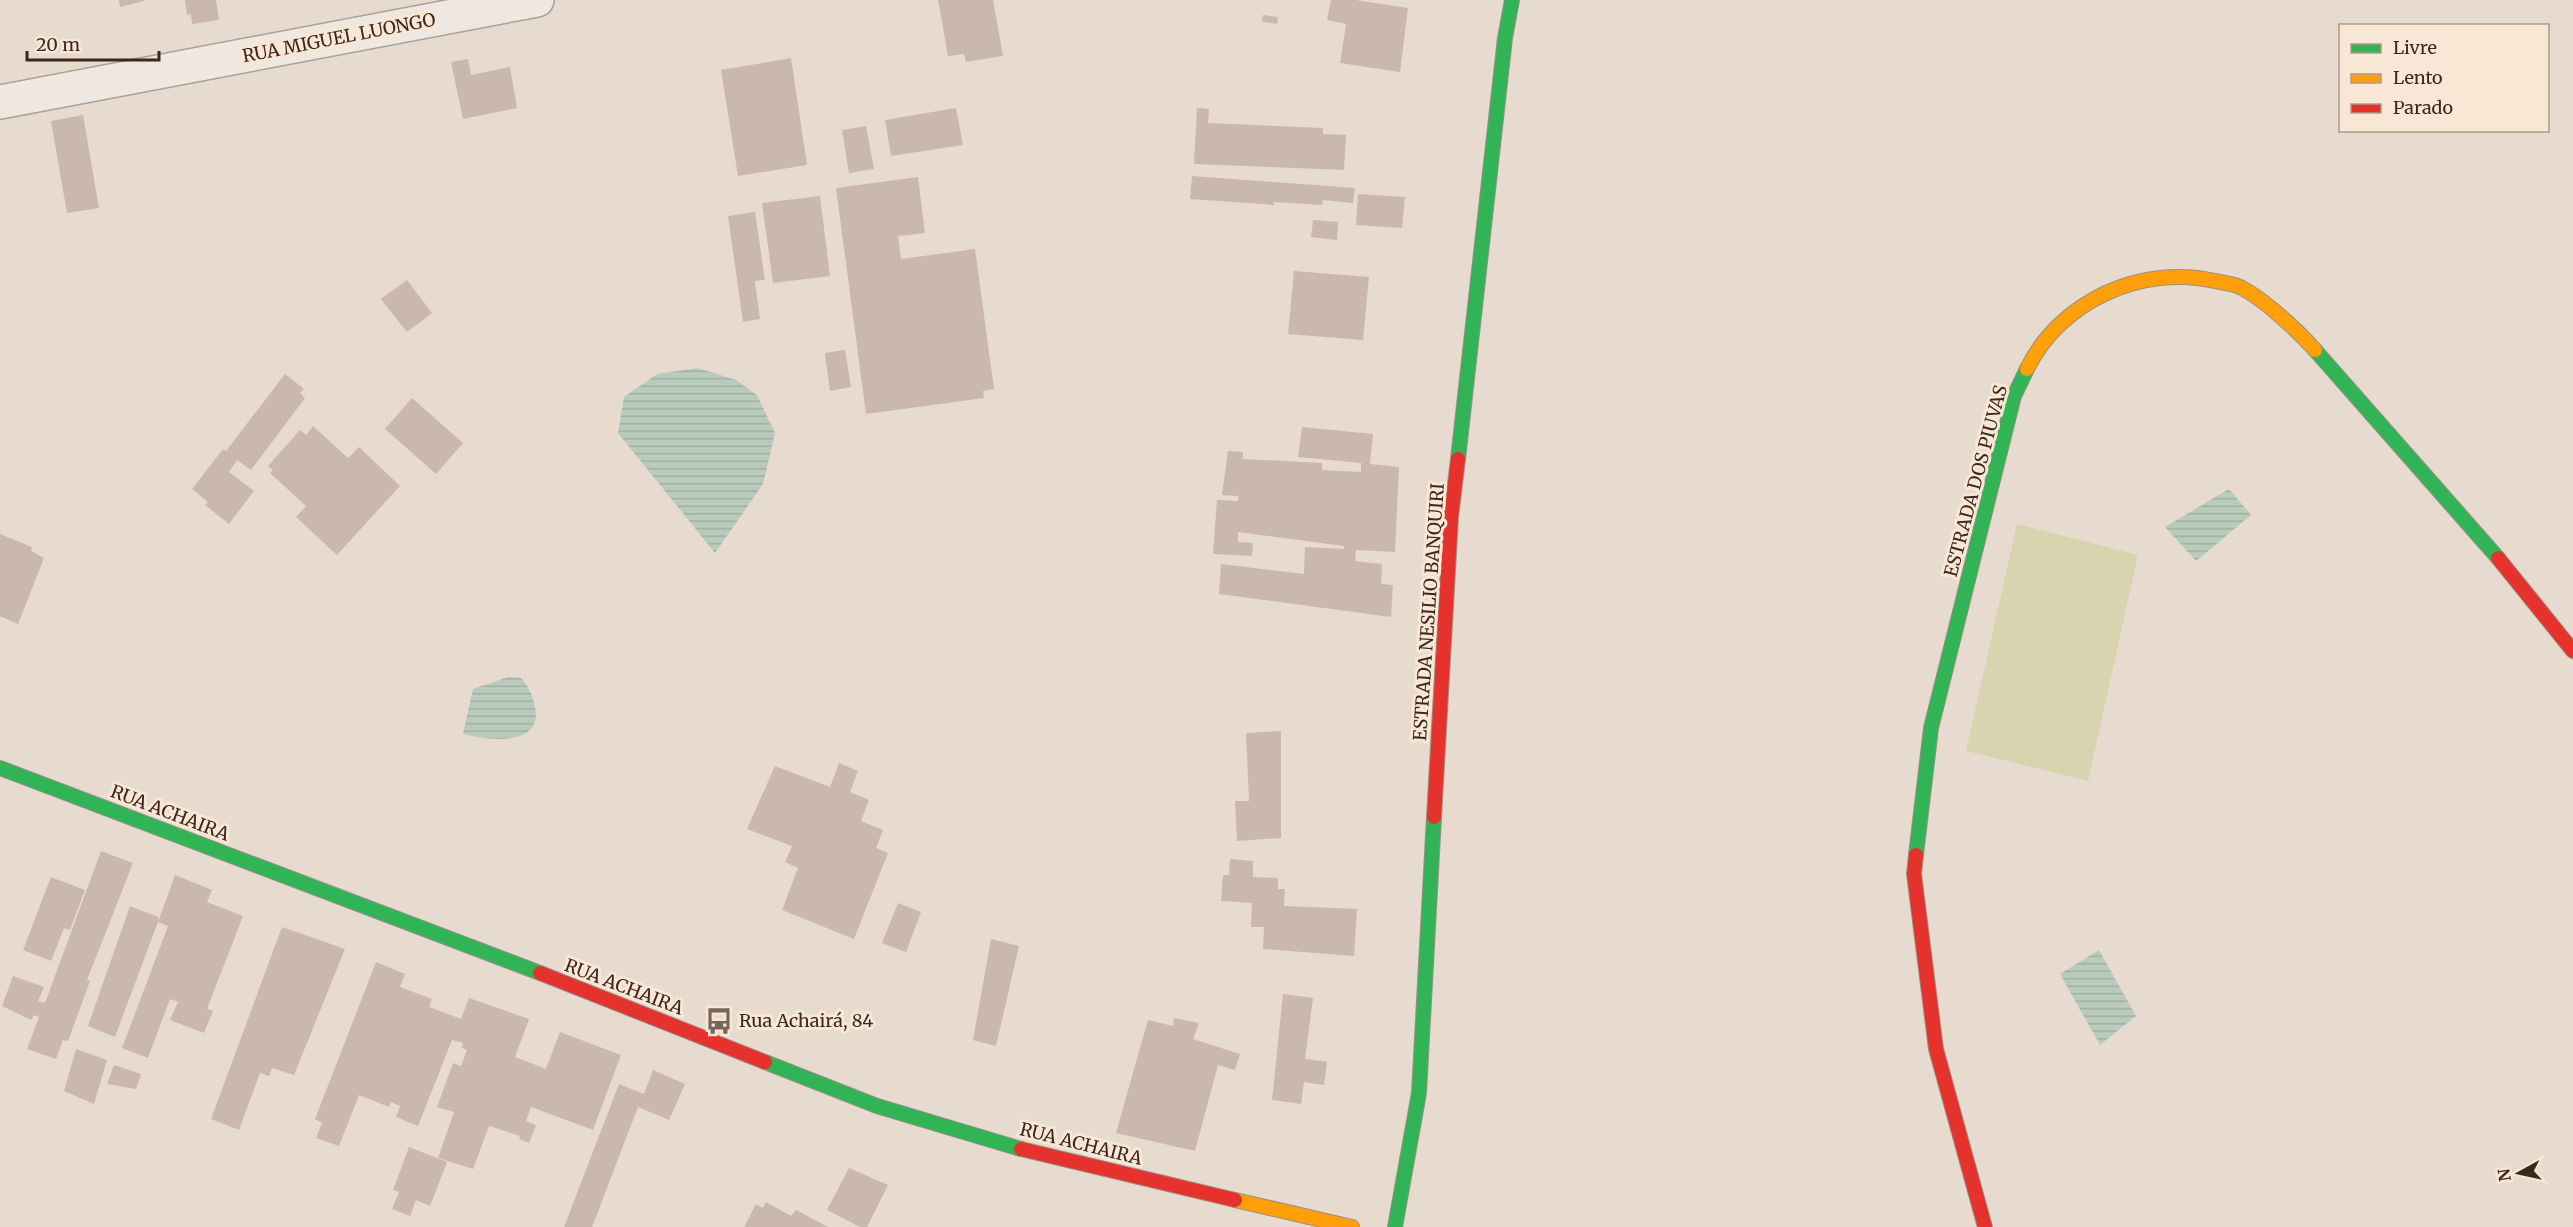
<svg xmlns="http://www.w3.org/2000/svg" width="2573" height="1227" font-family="Merriweather,serif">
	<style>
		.green { fill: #dad3b0 }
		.water { fill: url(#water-rules) }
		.building { fill: #cab8af }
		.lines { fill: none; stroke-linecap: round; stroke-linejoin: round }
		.street-casing { stroke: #aca097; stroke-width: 36 }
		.fast-casing { stroke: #9b9087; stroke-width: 16 }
		.slow-casing { stroke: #9b9087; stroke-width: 16 }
		.jam-casing { stroke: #9b9087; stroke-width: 16 }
		.street { stroke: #eee8e0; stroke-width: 33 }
		.fast { stroke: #30b455; stroke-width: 14 }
		.slow { stroke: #ff9f0a; stroke-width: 14 }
		.jam { stroke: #e5322d; stroke-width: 14 }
		.labels { text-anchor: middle; stroke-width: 6; stroke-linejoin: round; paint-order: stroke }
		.street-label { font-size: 18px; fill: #3c271e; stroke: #f8e7d4 }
		.poi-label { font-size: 18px; fill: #3c271e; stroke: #f8e7d4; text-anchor: start }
	</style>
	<defs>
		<pattern id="water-rules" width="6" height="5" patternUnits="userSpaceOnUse" patternTransform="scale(1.5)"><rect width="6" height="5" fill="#b9cbbd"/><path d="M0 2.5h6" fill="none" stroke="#a0aea2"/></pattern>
	</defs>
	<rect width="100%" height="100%" fill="#e6dbce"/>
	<!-- green -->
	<path class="green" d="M2017,524L2138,555L2088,781L1966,751Z"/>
	<!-- water -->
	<g class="water">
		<path d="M698,368L736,380L757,395L775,433L763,484L715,553L618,433L624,397L657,374Z"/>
		<path d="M2229,489L2251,515L2196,561L2165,527Z"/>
		<path d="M508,677L521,678C528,686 531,692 534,703C547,747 490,741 463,734L473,689Z"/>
		<path d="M2099,950L2136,1016L2100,1045L2060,974Z"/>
	</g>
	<!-- building -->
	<g class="building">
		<path d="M119,0H144V1L120,7Z"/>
		<path d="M185,0H216L219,20L192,24L191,14L187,15Z"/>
		<path d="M938,0H993L1003,56L966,62L964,54L948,56Z"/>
		<path d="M1331,0H1356L1408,8L1400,72L1340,63L1346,24L1327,20Z"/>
		<path d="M1263,15L1278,17L1277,24L1262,22Z"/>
		<path d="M791,58L807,165L738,176L721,70Z"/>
		<path d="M468,59L471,75L510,67L517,108L463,119L451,62Z"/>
		<path d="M956,108L963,145L891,156L885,120Z"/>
		<path d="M1197,108L1209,109L1208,123L1323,128V134L1346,135L1344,170L1194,164Z"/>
		<path d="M83,115L99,208L67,213L51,121Z"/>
		<path d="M866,126L874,169L849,173L842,130Z"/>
		<path d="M1192,176L1355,188L1353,203L1323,200L1322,205L1274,202V205L1190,199Z"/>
		<path d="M918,177L925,233L898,236L901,259L975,249L994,389L983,391L984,398L866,414L836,188Z"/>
		<path d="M1358,194L1405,197L1402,228L1356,225Z"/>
		<path d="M820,196L830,276L773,283L762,203Z"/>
		<path d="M755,212L765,280L755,281L760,319L743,322L728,216Z"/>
		<path d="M1313,220L1338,222L1337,240L1311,237Z"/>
		<path d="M1294,271L1369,277L1363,340L1288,334Z"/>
		<path d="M407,280L432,313L407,332L381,299Z"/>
		<path d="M845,350L851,387L830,391L825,353Z"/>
		<path d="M285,374L304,389L300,393L305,398L251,470L237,460L229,472L254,491L229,524L205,505L208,502L192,489L223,449L226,451Z"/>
		<path d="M412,398L463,443L436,474L385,429Z"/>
		<path d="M313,426L348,458L359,447L400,486L337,555L296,517L306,506L270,473L273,470L268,466L300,430L306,435Z"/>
		<path d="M1302,427L1373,434L1370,464L1399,467L1395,552L1356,550L1355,561L1382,564L1381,584L1393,585L1391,617L1219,594L1221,564L1304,574L1305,547L1344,549V546L1238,532V542L1253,543L1252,556L1213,554L1217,500L1238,501V496L1222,495L1228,451L1243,452V459L1322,463V470L1361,472V463L1298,457Z"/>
		<path d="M0,534L32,547L31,551L44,558L18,624L0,616Z"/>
		<path d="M1281,731V838L1237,841L1235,801H1249L1246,733Z"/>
		<path d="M839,763L858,771L850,792L869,800L861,821L883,830L876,848L888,853L854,939L782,910L798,868L785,862L792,846L747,829L775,766L830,787Z"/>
		<path d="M101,851L133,863L87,980L90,981L68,1041L63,1040L56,1059L27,1049L39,1017L34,1015L31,1020L2,1006L13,976L44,987L38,1001L45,1003Z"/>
		<path d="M1230,859L1253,861V877L1278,878V889H1285L1284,906L1357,909L1354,956L1263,949L1264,927H1251L1252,903L1221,901L1223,875H1229Z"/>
		<path d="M175,875L212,890L207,902L243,916L207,1009L213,1011L204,1033L170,1020L178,1002L170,999L148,1058L122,1048L168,926L158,922Z"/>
		<path d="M51,877L85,890L70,930L64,928L51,961L23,950Z"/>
		<path d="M898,903L921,912L906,952L882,943Z"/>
		<path d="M130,906L158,917V922L115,1037L88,1026Z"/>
		<path d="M282,927L345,949L294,1075L272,1068L269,1076L260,1073L239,1130L211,1119Z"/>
		<path d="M991,939L1019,946L996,1046L973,1040Z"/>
		<path d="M376,962L405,974L400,987L432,999L429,1007L461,1019L469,998L529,1019L515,1057L546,1069L560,1032L621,1055L593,1130L531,1107L526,1121L536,1125L529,1143L519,1139L520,1136L489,1126L473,1169L438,1158L454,1112L437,1107L453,1063L461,1066L467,1050L462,1048L463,1043L452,1040L418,1126L396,1117L400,1106L391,1102L389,1107L359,1095L339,1146L316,1138L322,1123L315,1119Z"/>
		<path d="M1283,994L1313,998L1305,1059L1327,1062L1324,1085L1304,1082L1301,1104L1272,1100Z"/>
		<path d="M1174,1018L1199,1023L1193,1039L1240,1054L1235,1070L1218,1065L1195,1151L1116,1133L1148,1020L1173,1026Z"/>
		<path d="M76,1049L107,1060L94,1104L64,1091Z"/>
		<path d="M114,1065L141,1074L136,1089L107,1084Z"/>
		<path d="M653,1070L685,1084L669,1120L638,1107L592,1227H564L619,1084L644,1094Z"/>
		<path d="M409,1147L447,1162L430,1206L416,1200L410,1216L392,1209L399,1192L393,1190Z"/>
		<path d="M849,1168L888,1185L867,1227H860L827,1210Z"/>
		<path d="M766,1202L791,1216L796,1210L828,1227H744L756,1204L763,1208Z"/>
	</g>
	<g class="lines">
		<defs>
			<path id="street" d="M0,102L537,0"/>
			<g id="fast">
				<path d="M2315,350L2498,558"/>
				<path d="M1458,459L1505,38L1512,0"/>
				<path d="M0,768L540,973"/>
				<path d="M1916,855L1931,728L2014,396L2027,369"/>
				<path d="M765,1062L877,1106L1021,1149"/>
				<path d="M1395,1227L1419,1093L1434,817"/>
			</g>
			<g id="slow">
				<path d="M2027,369C2060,301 2142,264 2215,281C2224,283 2235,284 2242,288C2265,300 2298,331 2315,350"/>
				<path d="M1235,1200L1352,1227"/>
			</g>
			<g id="jam">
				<path d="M2498,558L2573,651"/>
				<path d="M1434,817L1451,517L1458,459"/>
				<path d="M1916,855L1914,874L1936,1049L1985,1227"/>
				<path d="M540,973L765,1062"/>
				<path d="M1021,1149L1235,1200"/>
			</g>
		</defs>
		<!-- street casing -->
		<use href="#street" class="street-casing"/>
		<!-- fast casing -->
		<use href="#fast" class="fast-casing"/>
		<!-- slow casing -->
		<use href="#slow" class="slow-casing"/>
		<!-- jam casing -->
		<use href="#jam" class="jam-casing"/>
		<!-- street -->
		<use href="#street" class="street"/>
		<!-- fast -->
		<use href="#fast" class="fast"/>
		<!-- slow -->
		<use href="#slow" class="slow"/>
		<!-- jam -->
		<use href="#jam" class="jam"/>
	</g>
	<!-- icons -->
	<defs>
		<symbol id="bus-bare" viewBox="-9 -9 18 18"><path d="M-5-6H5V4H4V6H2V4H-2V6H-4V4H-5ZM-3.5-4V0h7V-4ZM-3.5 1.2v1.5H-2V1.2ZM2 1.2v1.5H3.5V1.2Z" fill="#78665c" stroke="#f8e7d4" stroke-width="2.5" paint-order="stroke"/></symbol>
	</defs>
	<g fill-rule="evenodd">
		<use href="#bus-bare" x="700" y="1002" width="38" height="38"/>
	</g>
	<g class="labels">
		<!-- street labels -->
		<g class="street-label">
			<text transform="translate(339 38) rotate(-11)" y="6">RUA MIGUEL LUONGO</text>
			<text transform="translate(1976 481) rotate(-75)" y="6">ESTRADA DOS PIUVAS</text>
			<text transform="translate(1429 612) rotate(-86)" y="6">ESTRADA NESILIO BANQUIRI</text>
			<text transform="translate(170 813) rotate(21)" y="6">RUA ACHAIRA</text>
			<text transform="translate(624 987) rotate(21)" y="6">RUA ACHAIRA</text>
			<text transform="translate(1081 1144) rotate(14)" y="6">RUA ACHAIRA</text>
		</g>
		<!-- poi labels -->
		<g class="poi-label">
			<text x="739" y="1027">Rua Achairá, 84</text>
		</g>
	</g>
	<!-- legend -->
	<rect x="2339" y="24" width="210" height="108" fill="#f8e7d4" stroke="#ad9a8b" stroke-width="1.5"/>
	<rect x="2351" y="44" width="30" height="9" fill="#30b455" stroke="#ad9a8b" stroke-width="1.5"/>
	<text x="2393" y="54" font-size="18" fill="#3c271e">Livre</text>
	<rect x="2351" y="74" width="30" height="9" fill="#ff9f0a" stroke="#ad9a8b" stroke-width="1.5"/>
	<text x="2393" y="84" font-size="18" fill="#3c271e">Lento</text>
	<rect x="2351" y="104" width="30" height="9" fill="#e5322d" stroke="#ad9a8b" stroke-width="1.5"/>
	<text x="2393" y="114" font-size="18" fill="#3c271e">Parado</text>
	<!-- north arrow -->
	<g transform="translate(2519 1173) rotate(262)" stroke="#f8e7d4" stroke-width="4.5" paint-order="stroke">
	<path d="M0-4.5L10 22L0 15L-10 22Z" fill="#3c271e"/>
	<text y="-9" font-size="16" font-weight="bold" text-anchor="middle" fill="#3c271e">N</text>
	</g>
	<!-- scale -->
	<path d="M27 51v9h132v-9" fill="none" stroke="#3c271e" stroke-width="3"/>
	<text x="36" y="51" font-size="18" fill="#3c271e" stroke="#f8e7d4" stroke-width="4.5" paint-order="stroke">20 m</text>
</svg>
